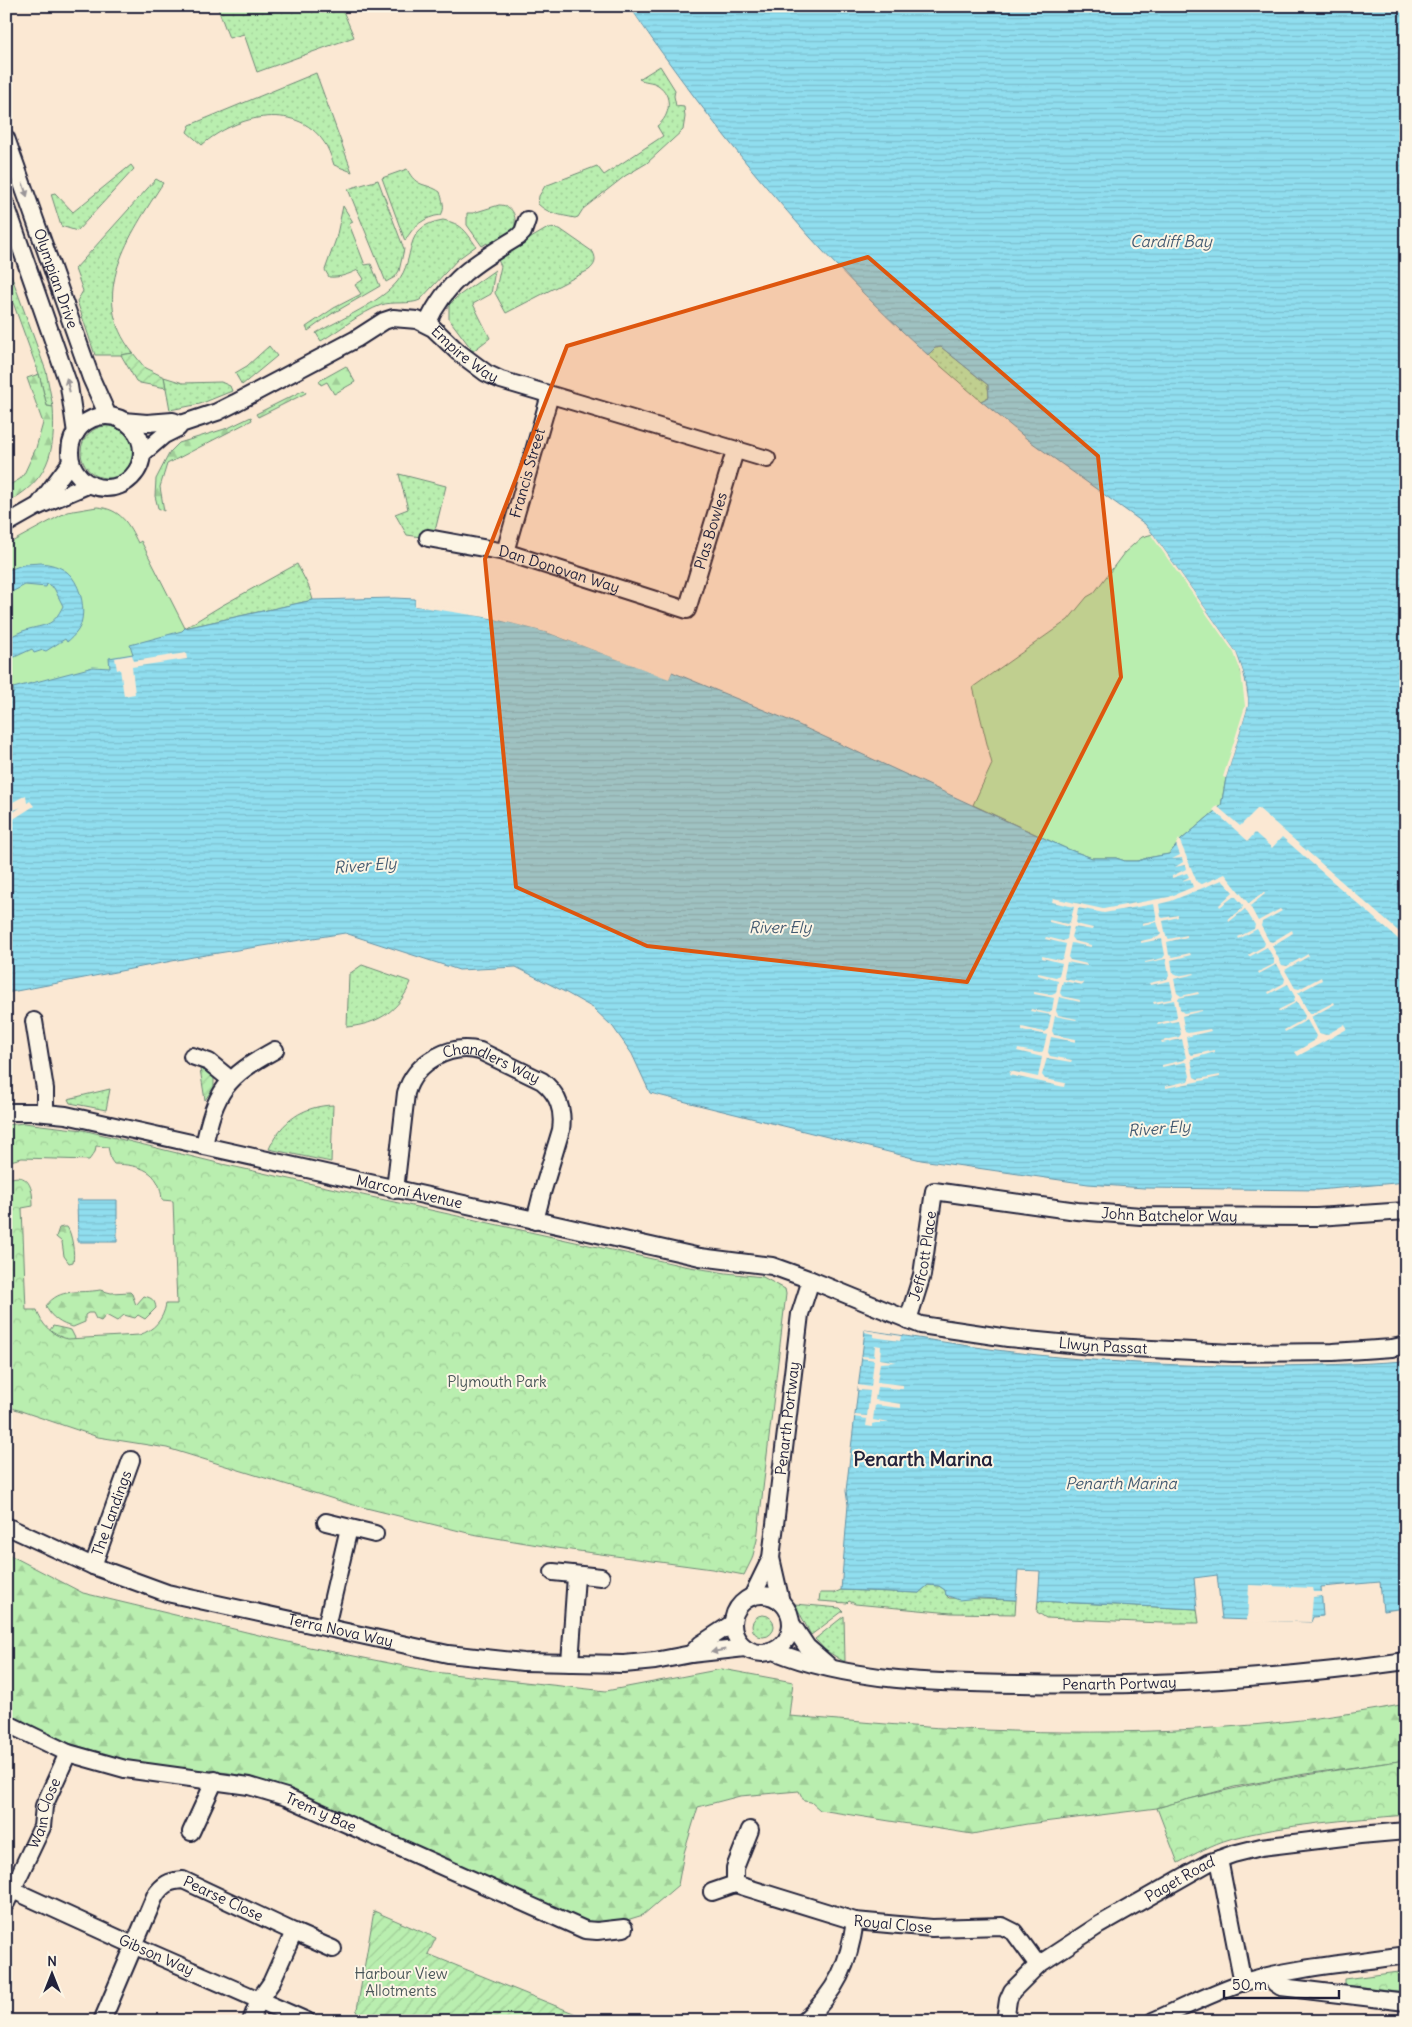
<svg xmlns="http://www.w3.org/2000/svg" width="1412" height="2027" font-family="Delius,sans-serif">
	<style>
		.grass { fill: url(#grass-dots); stroke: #6e8875 }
		.forest { fill: url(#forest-firs); stroke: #6e8875 }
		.park { fill: url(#park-crowns); stroke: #6e8875 }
		.garden { fill: url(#garden-furrows); stroke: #6e8875 }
		.pitch { fill: #b9eeaf; stroke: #6e8875 }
		.water { fill: url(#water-rules); stroke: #6493a7 }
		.pier { fill: #fbe8d3 }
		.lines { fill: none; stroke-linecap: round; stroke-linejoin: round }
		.minor-casing { stroke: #22223b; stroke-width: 20 }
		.minor { stroke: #fcf5e5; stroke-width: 16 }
		.oneway { fill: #9a9698 }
		.marked { fill: #de560e; fill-opacity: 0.2; stroke: #de560e; stroke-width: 4; stroke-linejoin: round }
		.labels { text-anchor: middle; stroke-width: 4; stroke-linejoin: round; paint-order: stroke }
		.street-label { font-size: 15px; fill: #22223b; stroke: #fcf5e5 }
		.park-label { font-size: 15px; fill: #485558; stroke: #fcf5e5 }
		.water-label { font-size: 16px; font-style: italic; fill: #435a71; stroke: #fcf5e5 }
		.district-label { font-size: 20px; font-weight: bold; fill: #22223b; stroke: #fcf5e5 }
	</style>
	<defs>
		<pattern id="grass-dots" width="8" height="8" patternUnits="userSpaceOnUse" patternTransform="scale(1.25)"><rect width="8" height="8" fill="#b9eeaf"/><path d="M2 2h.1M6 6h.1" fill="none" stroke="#9fcc97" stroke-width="1.8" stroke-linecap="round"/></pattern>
		<pattern id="forest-firs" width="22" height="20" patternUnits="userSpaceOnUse" patternTransform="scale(1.25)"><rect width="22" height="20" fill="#b9eeaf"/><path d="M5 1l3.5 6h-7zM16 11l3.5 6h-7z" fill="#9fcc97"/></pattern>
		<pattern id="park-crowns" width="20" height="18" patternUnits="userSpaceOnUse" patternTransform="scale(1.25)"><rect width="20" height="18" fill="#b9eeaf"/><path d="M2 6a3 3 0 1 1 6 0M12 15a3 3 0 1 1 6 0" fill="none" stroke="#9fcc97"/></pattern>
		<pattern id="garden-furrows" width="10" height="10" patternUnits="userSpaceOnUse" patternTransform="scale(1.25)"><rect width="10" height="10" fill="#b9eeaf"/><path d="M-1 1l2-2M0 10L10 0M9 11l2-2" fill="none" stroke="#9fcc97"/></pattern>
		<pattern id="water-rules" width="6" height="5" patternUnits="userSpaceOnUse" patternTransform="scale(1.25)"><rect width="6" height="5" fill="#90deef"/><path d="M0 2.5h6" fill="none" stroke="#7cbece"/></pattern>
	</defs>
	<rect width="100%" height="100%" fill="#fbe8d3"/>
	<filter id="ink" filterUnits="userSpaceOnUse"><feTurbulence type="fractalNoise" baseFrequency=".02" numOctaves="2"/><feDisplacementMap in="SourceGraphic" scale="10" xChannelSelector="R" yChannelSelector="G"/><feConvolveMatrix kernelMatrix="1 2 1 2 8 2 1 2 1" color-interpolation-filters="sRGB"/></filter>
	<g filter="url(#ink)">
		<!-- grass -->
		<g class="grass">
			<path d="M217,6H341L354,37L257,72L244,34L229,38Z"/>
			<path d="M660,66L675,90L674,96L676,106L684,107L685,117L683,130L647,163L625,176L583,209L578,217L575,218C561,215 548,214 538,204L539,196L545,186L597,166L604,175L663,136L657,126C671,116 673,95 658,85C652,81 644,82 639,79Z"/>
			<path d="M316,73L352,172L334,165C332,159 330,153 327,147C300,99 236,115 202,145L187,132L190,125Z"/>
			<path d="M131,165L134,169L77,231L61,226L51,194L55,193L73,212Z"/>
			<path d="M407,169C417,189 426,182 440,192C442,199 446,208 441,215C424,217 413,226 405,241L382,178Z"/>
			<path d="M156,179L163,183C130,235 86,295 133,353L121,355H95L77,301L83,291L75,269Z"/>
			<path d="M378,180L404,249L399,271L395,277L386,282L348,189Z"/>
			<path d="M499,205C515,205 517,219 514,231L489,247L487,243L482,246L467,225V213H473Z"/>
			<path d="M343,206L353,222L349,224L365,265L371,264L380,286L330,315L308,331L306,327L334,308L361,294L355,285L364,279L358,270C349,274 340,278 329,277L325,270L336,239Z"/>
			<path d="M443,220C462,224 465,230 476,246L458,259L420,300C410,305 393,301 381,305C360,313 340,330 321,341L316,333C339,320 381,302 397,282C418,257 400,227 443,220Z"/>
			<path d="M548,228L560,229L593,252C597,260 595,265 589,270L506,313L495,293L501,266L497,258Z"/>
			<path d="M6,261L46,371L53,407L47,406L39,374L7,286L9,282L6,272Z"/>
			<path d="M495,270L491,294L473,304L490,338L473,351L449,319V305L457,297Z"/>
			<path d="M269,346L277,356L242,385L235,373L247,366Z"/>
			<path d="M941,347L988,385L989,397L981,401L928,355L935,348Z"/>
			<path d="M164,377L183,383L221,382L230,386L232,391L200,404L170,410Z"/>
			<circle cx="107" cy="452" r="26"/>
			<path d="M399,474L446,486L436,527L428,538L407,535L395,514L408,509Z"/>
			<path d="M297,564L309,587L313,600L185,628L221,606Z"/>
			<path d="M362,965L411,982C399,1011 378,1024 347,1027L349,974Z"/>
			<path d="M110,1089L106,1110L70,1103L68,1099Z"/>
			<path d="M333,1105L331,1162L269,1149C281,1121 303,1106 333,1105Z"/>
			<path d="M928,1585L939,1586L945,1590L946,1595L949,1598L1016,1600L1015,1614L951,1613L855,1604L849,1601L847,1603L819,1601L820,1593H834L841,1590L919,1593Z"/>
			<path d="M1038,1601L1197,1609L1199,1623H1161L1046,1618L1037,1612Z"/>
			<path d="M795,1604L840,1608L843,1611L811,1635Z"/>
			<circle cx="763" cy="1626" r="11"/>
			<path d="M844,1616L845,1661H843L825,1650L815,1639Z"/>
		</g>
		<!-- forest -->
		<g class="forest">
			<path d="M346,366L355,382L334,394L327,382L321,385L319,381Z"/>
			<path d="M39,374L47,406L53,407C56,453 48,481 6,503V487L20,479L24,474L36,448L43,423L27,378Z"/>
			<path d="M251,417L252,420L167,464L160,487L164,511L158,508L155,496L156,479L170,452L179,443L228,428Z"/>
			<path d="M63,1227H67C72,1233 75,1255 73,1262L69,1263L64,1256L62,1242L56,1237L59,1228Z"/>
			<path d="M100,1290L111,1293L130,1292L132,1294L136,1305L144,1296C152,1298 155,1300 156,1308L145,1319L138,1315L135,1318L124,1315L117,1321L106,1315L101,1321L96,1319L93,1313H88L85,1315V1322L73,1327C62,1325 50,1317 46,1306C60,1287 79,1294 100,1290Z"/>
			<path d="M53,1326L71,1330L75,1338L73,1345L49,1331Z"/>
			<path d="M6,1553L83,1593L309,1647L434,1672L606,1691L722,1669L793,1682L789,1716C855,1721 920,1728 986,1730C1126,1736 1268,1730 1406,1704V1760L1305,1774L1234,1787L1157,1808L1027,1824L972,1834L820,1810L811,1802L804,1801L799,1791L740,1796L698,1807L684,1853L678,1885L643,1915L614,1924L592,1925L275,1784L229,1773L131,1762L69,1743L6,1715Z"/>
		</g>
		<!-- park -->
		<g class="park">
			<path d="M24,1123L83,1130L222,1164L684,1266L726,1273L763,1277L785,1289L786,1294L783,1319L757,1540L752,1559L744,1575L712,1569L556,1548L472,1534L350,1504L167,1448L98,1437L6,1406V1180C29,1170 33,1188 33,1206L22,1208L26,1310H37C41,1325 53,1336 68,1339L139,1335C154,1330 163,1320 166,1304H177L173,1201L162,1200C160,1170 140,1165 114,1164L111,1160L108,1147L96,1146L95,1152L89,1160L22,1158L6,1162V1125Z"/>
			<path d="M1406,1760V1815C1349,1820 1285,1824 1230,1839C1212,1844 1195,1854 1178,1863L1157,1808C1238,1784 1322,1772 1406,1760Z"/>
			<path d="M1406,1971V1992L1344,1985V1979Z"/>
		</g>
		<!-- garden -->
		<g class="garden">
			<path d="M133,353L145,368L164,377L166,388L140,383L136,381L121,355Z"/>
			<path d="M304,390L306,393L258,417L256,414Z"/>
			<path d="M200,1069L204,1070L214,1078V1087L205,1100Z"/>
			<path d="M374,1911L436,1938L428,1954L593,2021H355Z"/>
		</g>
		<!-- pitch -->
		<g class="pitch">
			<path d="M97,507C121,509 128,523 138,543L141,541L185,628L196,684L6,808V545L67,512Z"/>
			<path d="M1153,534L1236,652L1248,698L1226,778L1221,806L1181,840L1169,854L1147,858L1138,861H1125L1116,858H1092L1065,848L973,805L992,764L973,687L1068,620L1087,597L1094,593L1124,553L1142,537Z"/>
		</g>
		<!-- water -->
		<g class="water">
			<path d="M629,6H1406V1182L1318,1190L1144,1188L1088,1184L921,1160L650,1093L632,1054L613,1027L593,1008L563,991L516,967L459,970L345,933L193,957L6,993V695L14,693L13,688L93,667L110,668L109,658L133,654L130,645L182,631L185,628L313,600L394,598L415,599V606L457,611L516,624L549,633L669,678L672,672L788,720L1065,848L1092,858H1116L1125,861H1138L1147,858L1169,854L1181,840L1221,806L1226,778L1248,706C1249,687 1243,670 1236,652L1153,534L1145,524L1027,439L981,401L989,397L988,385L941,347L935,348L928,355C813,251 717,134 629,6Z"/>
			<path d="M41,563C50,564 59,566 67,572C79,582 85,604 82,619C81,629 74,636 67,642L65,639L46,651L43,650L34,653L32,649L6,661V639C14,635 21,631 29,629C48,624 53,626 63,606L54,588L47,584L46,587L25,585L6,595V571L25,564Z"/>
			<path d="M77,1200H117V1242H78Z"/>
			<path d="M865,1330C922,1338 980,1349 1038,1355C1160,1368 1283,1369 1406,1361V1608L1383,1611L1380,1582L1321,1587L1323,1616L1313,1617L1311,1622L1222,1619L1217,1575L1194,1578L1197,1609L1038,1601L1040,1571L1018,1570L1016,1600L978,1598L959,1600L946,1595L945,1590L939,1586L928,1585L919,1593L841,1590L848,1505L846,1491Z"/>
		</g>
		<!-- pier -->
		<g class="pier">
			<path d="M626,6H629L666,61L664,62Z"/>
			<path d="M1153,534L1236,652L1243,672L1248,698V706L1226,778L1223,777L1245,706L1241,672L1234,653L1151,535Z"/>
			<path d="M415,599L418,600L417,604L457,609L517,621L550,631L668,675L669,671L672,672L669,679L549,633L491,618L415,606Z"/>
			<path d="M186,653L187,659L132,667L135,694L124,696L120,669L117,670L115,658L132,655L134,661Z"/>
			<path d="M26,795L27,803L30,801L34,806L12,820L9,815L21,807L12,811L7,808V802L10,801L11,803Z"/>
			<path d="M1217,806L1240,826L1258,808L1406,938V946L1282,837L1272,848L1255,833L1248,841L1213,810Z"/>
			<path d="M1179,839L1197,882L1202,884L1225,874L1249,904L1264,892L1265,894L1250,906L1258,921L1280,909L1282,911L1262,922L1261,926L1269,941L1272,942L1292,930L1293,933L1272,946L1282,965L1287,966L1308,954L1309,956L1285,970L1295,988L1299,989L1321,977L1322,980L1298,993L1309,1013H1313L1334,1002L1335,1004L1311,1017L1319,1033L1326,1035L1345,1024L1347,1029L1298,1056L1295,1052L1314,1041L1316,1036L1307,1020L1285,1032L1284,1030L1304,1019L1305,1016L1297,1002L1279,1012L1278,1010L1294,1002L1295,997L1288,984L1269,994L1268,992L1284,983L1285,979L1277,964L1259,974L1258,972L1274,964V959L1267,947L1249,957L1248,955L1264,946L1265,943L1257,929L1239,939L1238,937L1254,929L1255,925L1245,909L1229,922L1228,920L1242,909L1243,905L1236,897H1233L1220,907L1219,905L1233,892L1222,880L1171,901L1159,904L1161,917L1163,918L1178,915V917L1163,921L1166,936L1169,939L1187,935V937L1167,942L1169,955L1173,957L1190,953L1191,955L1171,960L1173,974L1177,976L1194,973L1195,974L1174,979L1177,993L1181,996L1198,992L1199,994L1178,998L1180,1010L1184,1013L1202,1010V1011L1182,1016L1185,1032L1188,1033L1210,1029L1211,1031L1186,1037L1189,1053L1192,1055L1215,1050V1052L1191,1059L1194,1077L1198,1079L1220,1075V1077L1166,1088V1086L1188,1081L1190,1076L1187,1064L1185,1062L1162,1067V1065L1184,1060L1186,1058L1182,1039L1162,1043L1161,1041L1179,1037L1181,1034L1178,1021L1158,1025L1157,1023L1175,1019L1177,1016L1174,1000L1154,1004L1153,1002L1171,999L1173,995L1170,981L1150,985L1149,983L1167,979L1169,976L1166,959L1145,963V962L1163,958L1165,955L1162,939L1141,943V941L1158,937L1161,934L1157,922L1142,925V923L1157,920L1154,904L1104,913L1078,908L1076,924L1093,928L1092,930L1074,927L1071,937L1074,941L1091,945V947L1071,943L1068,957L1070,960L1087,964V966L1067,962L1064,976L1065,979L1084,983L1083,985L1063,981L1060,993L1062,996L1080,1000V1002L1059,997L1056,1011L1058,1015L1077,1019L1076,1020L1055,1016L1052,1031L1054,1035L1076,1039V1042L1051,1037L1048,1052L1050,1056L1072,1060L1071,1062L1047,1058L1042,1075L1045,1079L1065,1083L1064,1087L1009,1075L1010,1071L1038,1077L1042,1057L1017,1051L1018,1049L1040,1053L1043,1051L1047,1035L1022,1030V1027L1044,1032L1048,1029L1051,1015L1030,1011L1031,1009L1048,1013L1052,1010L1054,998L1034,994V992L1052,995L1056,993L1058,981L1038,975V973L1056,977L1059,975L1062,963L1042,958V956L1060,960L1063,958L1066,944L1045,939L1046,937L1063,941L1067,939L1069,927L1049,922V920L1067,924L1070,922L1074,907L1052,902L1053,898L1103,909L1169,897L1193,887L1190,879L1181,881L1189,877L1187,873L1172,878V876L1186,869L1185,865L1175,867L1183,862L1182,858L1172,859L1180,855L1176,844Z"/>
			<path d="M865,1330L901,1336L900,1341L873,1337V1334L865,1332Z"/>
			<path d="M875,1345L881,1346L880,1359L897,1362L880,1363L877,1382L903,1385V1389L877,1387L875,1400L901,1404V1408L875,1405L873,1420L890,1423H876L872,1424V1427L866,1426L867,1419L854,1417L855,1415L867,1416L870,1391L858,1390V1385L871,1387L874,1360L861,1358L862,1356L874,1357Z"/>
			<path d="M1249,1585L1313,1588L1314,1592H1322V1596L1313,1597L1311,1622L1247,1621Z"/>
		</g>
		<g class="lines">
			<defs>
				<g id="minor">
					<path id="s1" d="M6,138L91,378L108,416"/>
					<path d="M6,205L69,386L76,433"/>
					<path d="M427,324C447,279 478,261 518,237L523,232L527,220"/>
					<circle cx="106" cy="452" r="36"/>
					<path d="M123,421L147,423L173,421L181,424"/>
					<path id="s2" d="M142,454L164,435L178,428L181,424L217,412L235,403L356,339L384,321L393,318L417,320L433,328L458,352L486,373L501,380L767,459"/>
					<path d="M38,506L71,462"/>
					<path d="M6,524L36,507L90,484"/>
					<path id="s3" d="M428,538L505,552L687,610L735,451"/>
					<path id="s4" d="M505,552L550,395"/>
					<path d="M34,1021L45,1089V1112"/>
					<path d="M192,1056L209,1062L231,1080"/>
					<path id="s5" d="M6,1112H35L66,1115L700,1257L772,1266L811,1280L921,1325L1008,1338L1091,1346L1233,1353L1333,1352L1392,1348L1406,1345"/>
					<path d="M204,1146C215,1091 226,1077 275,1050"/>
					<path id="s6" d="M395,1190L406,1093C415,1062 450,1043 480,1051L542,1081C558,1094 564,1109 561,1130L542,1193L535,1221"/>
					<path id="s7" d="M908,1320L922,1275L934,1191L1077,1211L1141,1216L1317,1217L1406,1211"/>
					<path d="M326,1522L375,1534"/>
					<path id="s8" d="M6,1526L93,1566L167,1593L448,1654L523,1662L624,1664L655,1661L691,1654L745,1648"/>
					<path d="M771,1558L781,1602"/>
					<path id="s9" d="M93,1566L131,1460"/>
					<path d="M553,1572L601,1577"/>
					<circle cx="762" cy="1624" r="29"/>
					<path id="s10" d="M752,1597L771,1558L800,1314L811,1280"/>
					<path d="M791,1623L807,1647L829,1666"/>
					<path d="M326,1627L349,1528"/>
					<path id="s11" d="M774,1651C850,1682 939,1683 1020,1684C1149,1687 1278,1679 1406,1661"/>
					<path d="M691,1654L701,1644L733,1623"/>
					<path d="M570,1663L576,1576"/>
					<path id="s12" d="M6,1723L68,1753L125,1769L249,1786L286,1797L585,1930L597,1931L624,1928"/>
					<path d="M191,1832L215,1780"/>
					<path d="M1219,1859L1243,1983"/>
					<path d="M735,1884V1868L750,1830"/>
					<path id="s13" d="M6,1887L133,1945L307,2021"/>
					<path id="s14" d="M712,1892L735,1884L855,1921L932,1928L1002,1926L1014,1932L1038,1965"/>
					<path id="s15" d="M6,1903L42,1827L44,1806L68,1753"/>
					<path d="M294,1932L333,1949"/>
					<path d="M1270,1976L1275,1983L1281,1987L1406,2002"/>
					<path id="s16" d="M102,2021L155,1896C163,1884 169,1881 183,1880L294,1932L271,1983L259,2000L251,2021"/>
					<path d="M804,2021C837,1991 849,1964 855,1921"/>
					<path id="s17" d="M1005,2021L1008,2000L1012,1991L1038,1965L1099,1925L1208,1863L1233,1854L1261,1847L1360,1835L1406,1831"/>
					<path d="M1153,2021C1183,2008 1213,1992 1244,1982C1296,1967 1352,1963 1406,1955"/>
				</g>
			</defs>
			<!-- minor casing -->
			<use href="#minor" class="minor-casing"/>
			<!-- minor -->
			<use href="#minor" class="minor"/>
		</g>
		<!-- one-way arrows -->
		<defs><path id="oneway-solid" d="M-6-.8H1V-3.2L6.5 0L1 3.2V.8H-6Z" transform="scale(1.25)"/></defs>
		<g class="oneway">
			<use href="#oneway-solid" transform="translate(25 190) rotate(71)"/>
			<use href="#oneway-solid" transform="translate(68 385) rotate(-104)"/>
			<use href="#oneway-solid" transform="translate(718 1651) rotate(169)"/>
		</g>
	</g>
	<!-- marked area -->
	<path class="marked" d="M868,257L1098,456L1121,677L967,982L647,946L516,887L485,559L567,346Z"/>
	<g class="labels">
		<!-- street labels -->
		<g class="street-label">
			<text dy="5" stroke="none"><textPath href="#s1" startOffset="149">Olympian Drive</textPath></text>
			<text dy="5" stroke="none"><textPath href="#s2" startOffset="371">Empire Way</textPath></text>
			<text dy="5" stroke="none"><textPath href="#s4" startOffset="82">Francis Street</textPath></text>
			<text dy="5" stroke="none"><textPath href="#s3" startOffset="352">Plas Bowles</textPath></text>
			<text dy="5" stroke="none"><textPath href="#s3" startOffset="135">Dan Donovan Way</textPath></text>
			<text dy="5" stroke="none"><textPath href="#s6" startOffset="205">Chandlers Way</textPath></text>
			<text dy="5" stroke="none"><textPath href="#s5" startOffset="412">Marconi Avenue</textPath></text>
			<text dy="5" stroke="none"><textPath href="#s7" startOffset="369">John Batchelor Way</textPath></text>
			<text dy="5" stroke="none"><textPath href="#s7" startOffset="66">Jeffcott Place</textPath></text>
			<text dy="5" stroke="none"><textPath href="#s5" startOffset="1126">Llwyn Passat</textPath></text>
			<text dy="5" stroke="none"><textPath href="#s10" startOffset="184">Penarth Portway</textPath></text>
			<text dy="5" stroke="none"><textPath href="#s9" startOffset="56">The Landings</textPath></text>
			<text dy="5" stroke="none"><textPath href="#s8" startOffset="352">Terra Nova Way</textPath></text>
			<text dy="5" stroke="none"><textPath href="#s11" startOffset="349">Penarth Portway</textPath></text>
			<text dy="5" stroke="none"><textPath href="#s12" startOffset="330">Trem y Bae</textPath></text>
			<text dy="5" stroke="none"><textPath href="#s15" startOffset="98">Wain Close</textPath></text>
			<text dy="5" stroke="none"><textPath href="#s17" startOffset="234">Paget Road</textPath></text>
			<text dy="5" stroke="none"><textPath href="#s16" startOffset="214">Pearse Close</textPath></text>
			<text dy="5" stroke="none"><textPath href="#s14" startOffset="188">Royal Close</textPath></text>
			<text dy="5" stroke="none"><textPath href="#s13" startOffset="165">Gibson Way</textPath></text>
		</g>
		<!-- park labels -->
		<g class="park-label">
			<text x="497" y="1387">Plymouth Park</text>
			<text x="401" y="1979">Harbour View<tspan x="401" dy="17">Allotments</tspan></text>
		</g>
		<!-- water labels -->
		<g class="water-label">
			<text x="1171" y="247">Cardiff Bay</text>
			<text transform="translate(365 865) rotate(-4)" y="6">River Ely</text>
			<text x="780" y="933">River Ely</text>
			<text transform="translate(1159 1128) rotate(-4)" y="6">River Ely</text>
			<text x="1121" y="1489">Penarth Marina</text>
		</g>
		<!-- district labels -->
		<g class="district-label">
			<text x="923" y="1466">Penarth Marina</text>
		</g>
	</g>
	<!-- margin -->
	<rect width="1412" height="2027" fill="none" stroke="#fcf5e5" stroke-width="25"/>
	<rect x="12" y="12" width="1387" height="2002" fill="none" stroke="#22223b" stroke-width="2" filter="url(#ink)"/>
	<!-- north arrow -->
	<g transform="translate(52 1974)" stroke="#fcf5e5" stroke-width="4" paint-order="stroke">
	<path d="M0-4L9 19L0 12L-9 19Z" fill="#22223b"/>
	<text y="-8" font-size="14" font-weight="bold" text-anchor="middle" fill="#22223b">N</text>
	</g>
	<!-- scale -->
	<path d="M1224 1990v8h115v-8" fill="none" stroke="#22223b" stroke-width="2.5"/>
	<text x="1232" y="1990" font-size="15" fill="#22223b" stroke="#fcf5e5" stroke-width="4" paint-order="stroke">50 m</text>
</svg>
